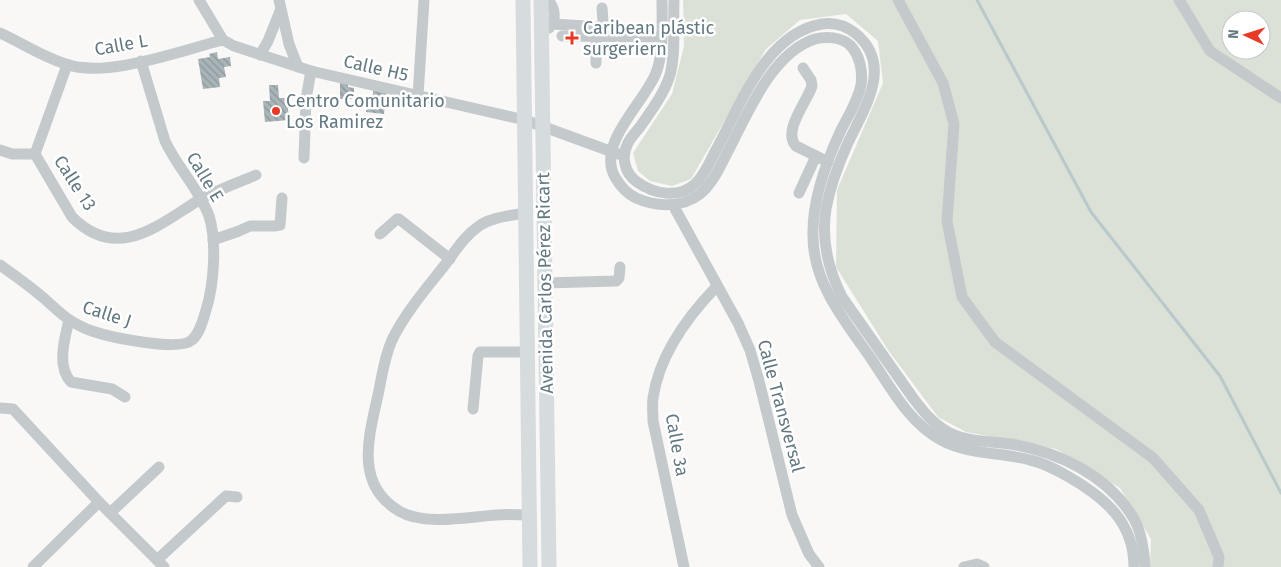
<svg xmlns="http://www.w3.org/2000/svg" width="1281" height="567" font-family="'Fira Sans',sans-serif">
	<style>
		.green { fill: #dbe1d7; fill-rule: evenodd }
		.lines { fill: none; stroke-linecap: round; stroke-linejoin: round }
		.stream { stroke: #b9c8ca; stroke-width: 3 }
		.building { fill: url(#building-back-hatch) }
		.minor { stroke: #c4c9cc; stroke-width: 11 }
		.major { stroke: #d6dbde; stroke-width: 15 }
		.poi-dot { fill: #e83927; stroke: #fff; stroke-width: 2 }
		.labels { text-anchor: middle; stroke-width: 5; stroke-linejoin: round; paint-order: stroke }
		.poi-label { font-size: 18px; fill: #637982; stroke: #fff; text-anchor: start }
		.street-label { font-size: 18px; fill: #637982; stroke: #fff }
	</style>
	<defs>
		<pattern id="building-back-hatch" width="6" height="6" patternUnits="userSpaceOnUse" patternTransform="scale(1.25)"><rect width="6" height="6" fill="#a8b4b8"/><path d="M-1 5l2 2M0 0l6 6M5-1l2 2" fill="none" stroke="#8c979b"/></pattern>
	</defs>
	<rect width="100%" height="100%" fill="#f9f8f6"/>
	<!-- green -->
	<path class="green" d="M683,0H1281V567H1150L1151,539L1120,488L1056,449L966,432L938,417L888,350L836,267L837,190L883,83L878,41L846,14L800,20L766,49L691,179L672,186L650,181L638,171L633,153L672,94L684,46ZM1231,20H1261V50H1231Z"/>
	<g class="lines">
		<!-- stream -->
		<path class="stream" d="M977,0L1091,212L1220,376L1281,493"/>
	</g>
	<!-- building -->
	<g class="building">
		<path d="M217,52L218,59L230,57L231,66L224,67L226,77L219,78L220,87L203,89L198,59L210,57L209,54Z"/>
		<path d="M340,83H348V87L354,88V99H340Z"/>
		<path d="M269,85H278L279,98H287L289,120L265,122L263,101H270Z"/>
		<path d="M373,90L386,91L384,114L366,112L367,101L373,102Z"/>
	</g>
	<g class="lines">
		<!-- minor -->
		<g class="minor">
			<path d="M199,0L223,40L234,46L311,71L525,120L618,154"/>
			<path d="M279,0L289,44L298,67"/>
			<path d="M548,0C555,8 557,20 549,28"/>
			<path d="M662,0C662,22 664,53 656,73C644,103 596,144 615,177C620,186 626,193 636,198C656,207 682,208 700,194C711,185 718,171 724,159C745,120 770,53 815,39C826,36 841,37 850,45C860,55 863,72 861,85C858,101 848,116 841,130C826,162 812,201 813,236C813,283 844,320 870,357C890,386 908,422 941,440C968,455 1001,452 1030,460C1044,463 1057,470 1069,477C1105,498 1134,522 1134,567"/>
			<path d="M674,0C673,24 676,52 670,75C664,94 651,111 640,127C636,132 631,137 628,143C621,156 624,173 637,182C654,194 678,199 695,184C705,175 710,161 716,150C740,106 766,33 822,24C834,22 846,26 855,33C895,65 863,110 847,145C838,165 830,187 826,209C821,240 828,269 842,297L913,398C923,411 933,424 948,432C967,442 990,441 1011,444C1059,452 1109,476 1134,519C1142,533 1144,551 1145,567"/>
			<path d="M898,0L943,83L954,124L947,221L962,297L995,342L1153,458L1199,510L1219,557L1218,567"/>
			<path d="M1179,0L1210,51L1281,98"/>
			<path d="M553,24L601,27L603,22L602,8"/>
			<path d="M0,33C22,43 43,57 66,64C106,79 182,50 223,40"/>
			<path d="M562,36L661,37"/>
			<path d="M596,37V63"/>
			<path d="M260,55L268,41L280,11"/>
			<path d="M67,65L35,154L72,217C117,262 157,226 199,200C217,190 237,183 256,175"/>
			<path d="M803,68L811,80L812,86C807,102 782,131 796,146L828,162"/>
			<path d="M418,96L424,0"/>
			<path d="M0,150L12,154H35"/>
			<path d="M304,158L306,99L311,71"/>
			<path d="M799,193L816,156"/>
			<path d="M673,205L738,323L750,350L759,381L792,515L809,554L819,567"/>
			<path d="M525,213C509,216 492,217 479,226C464,236 455,252 444,266C426,289 405,313 392,340C384,358 382,376 378,395C369,436 354,484 399,511C424,526 468,517 496,515C507,514 518,515 530,515"/>
			<path d="M380,234L397,219H399L450,259"/>
			<path d="M213,240L239,231L250,226H274L280,225L282,198"/>
			<path d="M0,265C14,275 27,284 40,295C50,303 60,314 71,321C78,325 85,329 92,331C109,337 179,352 192,340C200,333 203,320 206,310C214,285 217,241 209,216C199,189 177,167 165,141L141,61"/>
			<path d="M545,283L616,281L619,278L620,267"/>
			<path d="M69,320C65,338 56,366 71,382L112,389L125,397"/>
			<path d="M0,408L13,409L99,502L164,567"/>
			<path d="M473,409L478,356L480,352H527"/>
			<path d="M110,513L159,467"/>
			<path d="M157,560L226,496L237,497"/>
			<path d="M33,567L99,502"/>
			<path d="M684,567L653,421C653,413 652,405 653,398C659,356 688,316 717,286"/>
			<path d="M964,567L977,564L984,567"/>
		</g>
		<!-- major -->
		<g class="major">
			<path d="M523,0L530,567"/>
			<path d="M541,0L549,567"/>
		</g>
	</g>
	<!-- markers -->
	<g class="poi-dot">
		<path d="M569.5 30.5h5v5h5v5h-5v5h-5v-5h-5v-5h5z"/>
		<circle cx="276" cy="111" r="5"/>
	</g>
	<g class="labels">
		<!-- poi labels -->
		<g class="poi-label">
			<text x="583" y="34">Caribean plástic<tspan x="583" dy="21">surgeriern</tspan></text>
			<text x="286" y="107">Centro Comunitario<tspan x="286" dy="21">Los Ramirez</tspan></text>
		</g>
		<!-- street labels -->
		<g class="street-label">
			<text transform="translate(121 45) rotate(-10)" y="6">Calle L</text>
			<text transform="translate(376 68) rotate(13)" y="6">Calle H5</text>
			<text transform="translate(205 177) rotate(59)" y="6">Calle E</text>
			<text transform="translate(75 183) rotate(57)" y="6">Calle 13</text>
			<text transform="translate(545 283) rotate(-91)" y="6">Avenida Carlos Pérez Ricart</text>
			<text transform="translate(107 314) rotate(18)" y="6">Calle J</text>
			<text transform="translate(781 406) rotate(75)" y="6">Calle Transversal</text>
			<text transform="translate(677 445) rotate(80)" y="6">Calle 3a</text>
		</g>
	</g>
	<!-- north arrow -->
	<g transform="translate(1246 35) rotate(274)"><circle r="24" fill="#ffffff" stroke="#c1c9cd"/>
	<path d="M0-4L9 19L0 12L-9 19Z" fill="#e83927"/>
	<text y="-8" font-size="14" font-weight="bold" text-anchor="middle" fill="#637982">N</text>
	</g>
</svg>
